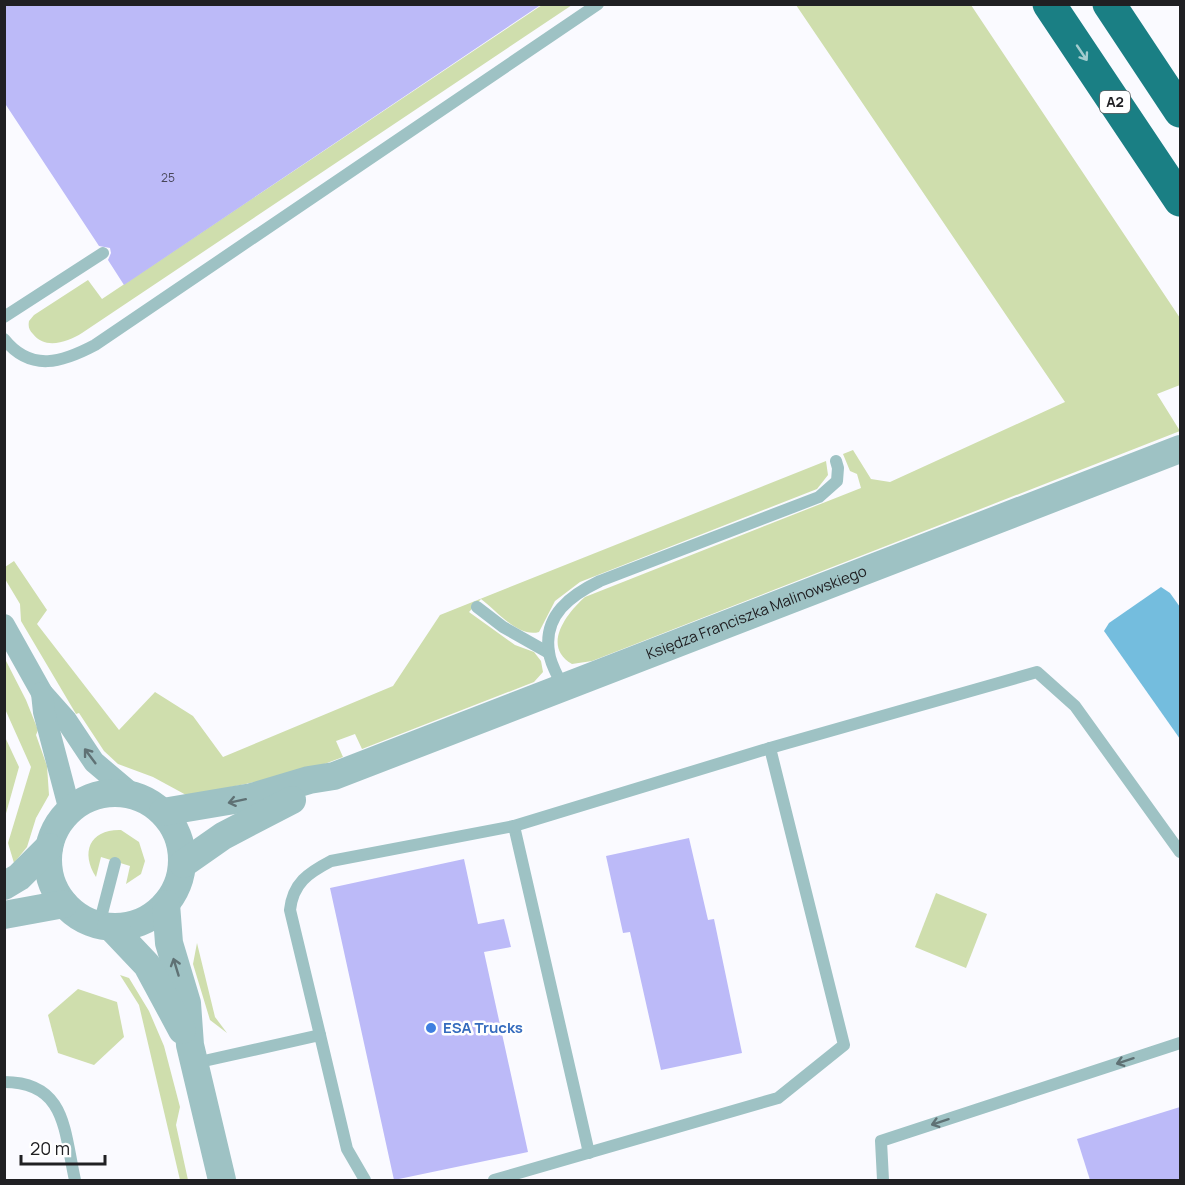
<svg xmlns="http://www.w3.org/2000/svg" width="1185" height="1185" font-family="Manrope,sans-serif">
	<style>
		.green { fill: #cfdead }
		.water { fill: #74bdde }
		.building { fill: #bcbaf8 }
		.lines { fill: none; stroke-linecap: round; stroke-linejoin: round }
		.service { stroke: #9ec2c4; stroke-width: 12 }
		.minor { stroke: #9ec2c4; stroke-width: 22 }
		.tertiary { stroke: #9ec2c4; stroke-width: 28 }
		.motorway { stroke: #1a7f84; stroke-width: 33 }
		.oneway { stroke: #a3ccce }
		.oneway2 { stroke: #5f7174 }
		.shop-dot { fill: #3f7fe0; stroke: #fff; stroke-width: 2 }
		.labels { text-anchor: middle; stroke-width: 5; stroke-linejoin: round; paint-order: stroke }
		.number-label { font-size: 12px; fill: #474658 }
		.shield { fill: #fff; stroke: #636365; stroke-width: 1.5 }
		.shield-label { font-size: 14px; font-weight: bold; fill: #202023 }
		.street-label { font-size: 15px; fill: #202023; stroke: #fff }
		.shop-label { font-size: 15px; font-weight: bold; fill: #366cbe; stroke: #fff; text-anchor: start }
	</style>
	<rect width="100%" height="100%" fill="#fafaff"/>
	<!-- green -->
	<g class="green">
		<path d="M542,5H572L82,333C68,342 45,350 33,334C29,330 28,327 29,321L34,315L88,280L102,299Z"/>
		<path d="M796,5H971L1180,318V385L1157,394L1180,431L592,661L572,664C541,646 567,613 585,597L861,488L857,474L850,471L843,454L853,450L871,479L890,482L1065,402Z"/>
		<path d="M826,461L828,475L817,489L580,582L555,601L539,632C518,638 496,610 481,599L469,612L515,645L534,652L541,661L543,672L534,682L362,749L355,734L336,741L343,757L303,772L188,796L153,777L118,764L104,751L79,713L76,714L21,621L20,604L5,579V567L14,561L47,610L37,624L119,730L155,692L193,716L223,757L393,686L440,615Z"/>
		<path d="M4,657L26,700L38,730L36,735L47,766L49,795L36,818L27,847L14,863L8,843L31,767L5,709Z"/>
		<path d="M5,737L19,767L5,817V736Z"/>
		<path d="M121,830L139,842L145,861L141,874L126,884L130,866L101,857L96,877C80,852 90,829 121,830Z"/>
		<path d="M936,893L987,914L966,968L915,947Z"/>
		<path d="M197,943L215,1017L227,1033L210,1020L193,964Z"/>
		<path d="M120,975L129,978L149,1011L164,1046L180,1107L176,1125L188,1180H180L139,1005Z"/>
		<path d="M78,989L117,1002L124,1037L94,1065L58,1053L48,1015Z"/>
	</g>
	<!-- water -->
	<path class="water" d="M1161,587L1170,593L1180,607V739L1104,631L1109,623Z"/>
	<!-- building -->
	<g class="building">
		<path d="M4,4H542L124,285L108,260L111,253L110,248L99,246L4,102Z"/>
		<path d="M689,838L708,920L714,919L742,1053L661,1070L630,932L623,933L606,856Z"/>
		<path d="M464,859L478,924L504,919L511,947L484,952L528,1152L394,1180L330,888Z"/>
		<path d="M1180,1107V1180H1090L1077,1139Z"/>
	</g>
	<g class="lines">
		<!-- service -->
		<g class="service">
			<path d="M4,317L103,253"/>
			<path d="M4,339C31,373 63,362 95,345L598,4"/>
			<path d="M477,607L503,627L549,653"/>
			<path d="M563,687C558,676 550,664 549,652C543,615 571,595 600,581L819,497L837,481L838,468L836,461"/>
			<path d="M514,826L589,1153"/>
			<path d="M99,925L115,863"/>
			<path d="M320,1035L290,910C293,883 308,873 331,861L514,826L770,748"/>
			<path d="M195,1063L320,1035L347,1149L365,1180"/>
			<path d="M4,1082C67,1082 64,1132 75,1180"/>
			<path d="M494,1180L778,1098L844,1045L770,748L1037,672L1075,706L1180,852"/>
			<path d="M883,1180L881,1141L1180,1043"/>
		</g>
		<!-- minor -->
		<g class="minor">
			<path d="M4,625L42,693L66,720L94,762L133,795"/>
			<path d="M42,693L44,712L70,811"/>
		</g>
		<!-- tertiary -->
		<g class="tertiary">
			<circle cx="115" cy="860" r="67"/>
			<path id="s1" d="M163,812L252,797L309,780L334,776L1180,449"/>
			<path d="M183,864L223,836L292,800"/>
			<path d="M4,886L19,877L49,847"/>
			<path d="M166,904L169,943L187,1003L190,1045L222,1180"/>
			<path d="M4,915L64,904"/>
			<path d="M111,927L147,965L182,1030"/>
		</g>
		<!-- motorway -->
		<g class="motorway">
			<path d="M1049,4L1180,200"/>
			<path d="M1109,4L1180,111"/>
		</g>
	</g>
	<!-- one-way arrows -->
	<defs><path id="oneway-shaft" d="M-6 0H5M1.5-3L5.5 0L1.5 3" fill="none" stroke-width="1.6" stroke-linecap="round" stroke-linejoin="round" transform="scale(1.5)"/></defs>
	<use class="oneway" href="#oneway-shaft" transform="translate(1082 53) rotate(56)"/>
	<g class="oneway2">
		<use href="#oneway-shaft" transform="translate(90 756) rotate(-127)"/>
		<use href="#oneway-shaft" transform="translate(237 801) rotate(168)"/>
		<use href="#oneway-shaft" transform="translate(176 967) rotate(-107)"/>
		<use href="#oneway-shaft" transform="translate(1125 1061) rotate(162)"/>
		<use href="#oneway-shaft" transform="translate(940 1122) rotate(162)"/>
	</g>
	<!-- markers -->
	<circle class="shop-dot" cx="431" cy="1028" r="6"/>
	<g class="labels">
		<!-- number labels -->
		<g class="number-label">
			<text x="168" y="182">25</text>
		</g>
		<!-- shield labels -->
		<rect class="shield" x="1100" y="91" width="30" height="22" rx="4.5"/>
		<g class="shield-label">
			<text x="1115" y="107">A2</text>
		</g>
		<!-- street labels -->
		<g class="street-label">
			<text dy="5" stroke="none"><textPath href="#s1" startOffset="628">Księdza Franciszka Malinowskiego</textPath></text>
		</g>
		<!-- shop labels -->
		<g class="shop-label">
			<text x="443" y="1033">ESA Trucks</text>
		</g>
	</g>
	<!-- border -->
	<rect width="1185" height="1185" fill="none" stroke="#202023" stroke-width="12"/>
	<!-- scale -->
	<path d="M21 1155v9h84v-9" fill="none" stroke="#202023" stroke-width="3"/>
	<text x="30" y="1155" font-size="18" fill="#202023" stroke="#ffffff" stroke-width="4.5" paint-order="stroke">20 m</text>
</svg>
